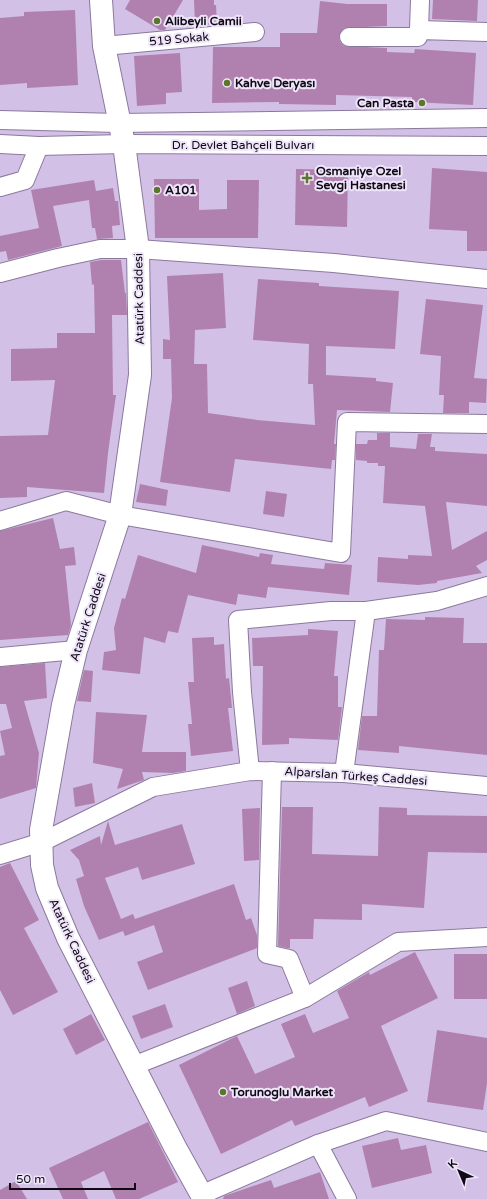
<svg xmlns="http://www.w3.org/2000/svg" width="487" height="1199" font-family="'Varela Round',sans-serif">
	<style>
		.building { fill: #b081af }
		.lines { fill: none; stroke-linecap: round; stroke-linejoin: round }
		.street-casing { stroke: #8b799d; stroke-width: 20 }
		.secondary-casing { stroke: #8b799d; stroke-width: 24 }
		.street { stroke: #fff; stroke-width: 18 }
		.secondary { stroke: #fff; stroke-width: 22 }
		.poi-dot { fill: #5b772c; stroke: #efe5f9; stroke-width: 1.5 }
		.labels { text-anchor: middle; stroke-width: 4; stroke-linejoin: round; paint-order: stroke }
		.poi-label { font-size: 12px; font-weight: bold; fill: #100a17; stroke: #efe5f9; text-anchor: start }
		.street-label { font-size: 12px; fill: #100a17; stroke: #efe5f9 }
	</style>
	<rect width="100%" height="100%" fill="#d3c0e7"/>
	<!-- building -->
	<g class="building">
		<path d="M130,0H183L165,30H160L125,9Z"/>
		<path d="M194,0H214V5H216L217,24L195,25Z"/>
		<path d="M433,0H478L477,21L432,19Z"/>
		<path d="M320,1L347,4H387V26L344,28L339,37L340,42L344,46L387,48V52L414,53L415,49L476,53L473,105L412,102V97L336,95V105L279,104V102L212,103L213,47H280V33H317Z"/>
		<path d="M75,10L78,85L27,88V83L0,85V18L24,16V12Z"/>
		<path d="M180,53L182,92L166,93V104L137,106L134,56Z"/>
		<path d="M432,168L487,172V251H467V231L429,229Z"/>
		<path d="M296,169L348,170L347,227L295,225Z"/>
		<path d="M154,179H199V210L227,209V180H259L258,238H155Z"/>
		<path d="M94,180L96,191L113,188L115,201H118L120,225L112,226L113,238L97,239L95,228H92L89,200L53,206L62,246L8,260L6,251L0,252V236L39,228L31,190Z"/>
		<path d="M101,260H121L125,293H126L127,315H112L113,395H116L108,453L104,493L27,487V497L0,498V436L48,435L55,380L11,381V349L57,348V333H95L94,284L92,285L90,262Z"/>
		<path d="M223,273L226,328L195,330L194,364H207L208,413L257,420L315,425L313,384H308L309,344L253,340L258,279L319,283V286L399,291L395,349L326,346V375L376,378V381L393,383L390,412L337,410L334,444H336L335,460H332L331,469L235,459L230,492L160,482L172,398L171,359H163V339L170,340L167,276Z"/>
		<path d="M426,299L483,305L474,378L487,379L486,403L469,402V413H443L444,395H439L441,356L420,354Z"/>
		<path d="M377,433H390V447L416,449L418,434H432L430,447H435V451L487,454V506L446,502L452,550L487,531V560L476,566L482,573L437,581V583L418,585L377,582L378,557L408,559V555L432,556L425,506L383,503L385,466H378V463H367V461L356,460V444H367L368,440H377Z"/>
		<path d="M140,484L168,490L166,506L136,502Z"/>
		<path d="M266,491L287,494L284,517L263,514Z"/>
		<path d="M53,518L60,549L74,547L76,565L65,566L71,625L68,635L0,640V531Z"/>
		<path d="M202,545L259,557L260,553L273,555L271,564L324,569L325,563L352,565L349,595L268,587L266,598L238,594L236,605L188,595L178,633L168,631L165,643L144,637L140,674L102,670L104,652L116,650L114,628L122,598L125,599L138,555L196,573Z"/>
		<path d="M425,617L464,618L463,643H487V755L399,746V753L358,750L362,716H377L379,650H384L386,619L425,620Z"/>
		<path d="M308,629L338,631L334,676H338V707H342L338,740L289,738V744L262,745L263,666H253L252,638L308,635Z"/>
		<path d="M214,637V645L224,644L226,679L229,678L232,708H228L233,751L191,756L188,724H192L188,682H194L192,638Z"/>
		<path d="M45,663L47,698L24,701L39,753L36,788L0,799V756L5,755L0,731L12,728L6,704H0V667Z"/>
		<path d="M84,670L93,671L91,702L77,701Z"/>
		<path d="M96,712L147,715L142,752H186V771L173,773L142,772L144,780L117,789L123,769L93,763Z"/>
		<path d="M92,783L95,803L75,807L73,788Z"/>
		<path d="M282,807H313L312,854L378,856L379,807L407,808V815L487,816V853L428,852L424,908L362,904V920L314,919L313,939H290V948H287L278,946Z"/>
		<path d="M260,808L259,860L244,861L242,809Z"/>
		<path d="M108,821L115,845L182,824L195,864L142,880L138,867L105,878L121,919L133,914L135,919L234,884L246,920L251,918L257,935V948L148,990L137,962L163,952L154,925L125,936L123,931L99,940L84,906L76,879L84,876L79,860L70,850L100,836L101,845Z"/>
		<path d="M10,863L39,920L24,928L58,992L13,1015L0,990V867Z"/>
		<path d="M415,952L438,998L381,1026L408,1091L369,1107L365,1097L295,1126L292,1120L221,1154L179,1065L237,1036L255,1074L295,1057L281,1024L305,1014L313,1033L349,1018L337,991L369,972L370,975Z"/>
		<rect x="454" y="954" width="33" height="45"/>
		<path d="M247,981L255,1006L237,1014L228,988Z"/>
		<path d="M165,1004L173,1027L141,1039L132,1016Z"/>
		<path d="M91,1014L105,1040L76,1055L63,1029Z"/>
		<path d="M437,1030L487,1038V1083L483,1110L427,1102Z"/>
		<path d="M148,1122L178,1182L139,1199H116L104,1171L81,1182L88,1199H63L49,1168Z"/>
		<path d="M398,1138L401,1150L426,1145L432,1173L372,1188L362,1146Z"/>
		<path d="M320,1172L329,1199H223L224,1196L271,1180L274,1188Z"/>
		<path d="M16,1181L27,1199H0V1190Z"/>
	</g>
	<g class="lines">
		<defs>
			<g id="street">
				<path d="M419,30L420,0"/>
				<path d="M349,37H418L419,30L487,32"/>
				<path d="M104,46L255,32"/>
				<path d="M0,120L118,123L487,118"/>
				<path d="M0,144L39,146L124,144L487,146"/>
				<path d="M0,187L25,180L39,146"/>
				<path d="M0,273L58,258L100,249H138L334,263L487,279"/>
				<path d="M0,521L66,501L120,515L341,553L347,422L487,424"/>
				<path d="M0,657L76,650"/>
				<path d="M250,771L242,692L238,620L331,611H366L437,601L487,586"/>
				<path d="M272,771L267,954L289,959L305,998"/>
				<path d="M344,773L366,611"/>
				<path d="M0,855L42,842L153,787L250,771L344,773L487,786"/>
				<path d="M133,1066L305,998L398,942L487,937"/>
				<path d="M318,1144L347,1199"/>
				<path d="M203,1194L318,1144L386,1121L487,1142"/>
			</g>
			<path id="secondary" d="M101,0L104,46L124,144L138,249L140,375L120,515L76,650L63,705L41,830L42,865L47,888L68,938L175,1147L204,1199"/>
		</defs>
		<!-- street casing -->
		<use href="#street" class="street-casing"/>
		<!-- secondary casing -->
		<use href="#secondary" class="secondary-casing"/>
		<!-- street -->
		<use href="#street" class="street"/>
		<!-- secondary -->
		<use href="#secondary" class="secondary"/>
	</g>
	<!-- markers -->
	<g class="poi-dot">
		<circle cx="157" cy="21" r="4"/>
		<circle cx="227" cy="83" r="4"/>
		<circle cx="422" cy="103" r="4"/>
		<path d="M305 172h4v4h4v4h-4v4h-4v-4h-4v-4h4z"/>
		<circle cx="157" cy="190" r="4"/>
		<circle cx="223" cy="1092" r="4"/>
	</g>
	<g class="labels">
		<!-- poi labels -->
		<g class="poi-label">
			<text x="165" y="25">Alibeyli Camii</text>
			<text x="235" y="87">Kahve Deryası</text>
			<text x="414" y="107" text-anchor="end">Can Pasta</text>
			<text x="316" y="175">Osmaniye Ozel<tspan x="316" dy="14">Sevgi Hastanesi</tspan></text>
			<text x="165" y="194">A101</text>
			<text x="231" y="1096">Torunoglu Market</text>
		</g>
		<!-- street labels -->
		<g class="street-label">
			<text transform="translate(179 39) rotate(-5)" y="4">519 Sokak</text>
			<text x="243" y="149">Dr. Devlet Bahçeli Bulvarı</text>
			<text transform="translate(139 299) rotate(-91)" y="4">Atatürk Caddesi</text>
			<text transform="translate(88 617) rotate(-72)" y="4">Atatürk Caddesi</text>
			<text transform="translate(356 776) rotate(4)" y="4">Alparslan Türkeş Caddesi</text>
			<text transform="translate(72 941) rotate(65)" y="4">Atatürk Caddesi</text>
		</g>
	</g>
	<!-- north arrow -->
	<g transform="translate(459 1171) rotate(316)" stroke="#efe5f9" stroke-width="3" paint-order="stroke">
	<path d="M0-3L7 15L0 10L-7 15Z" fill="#100a17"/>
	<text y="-6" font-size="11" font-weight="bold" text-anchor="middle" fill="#100a17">K</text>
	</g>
	<!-- scale -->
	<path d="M10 1183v6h125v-6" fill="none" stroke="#100a17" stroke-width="2"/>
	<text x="16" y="1183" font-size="12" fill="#100a17" stroke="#efe5f9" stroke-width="3" paint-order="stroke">50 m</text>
</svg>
